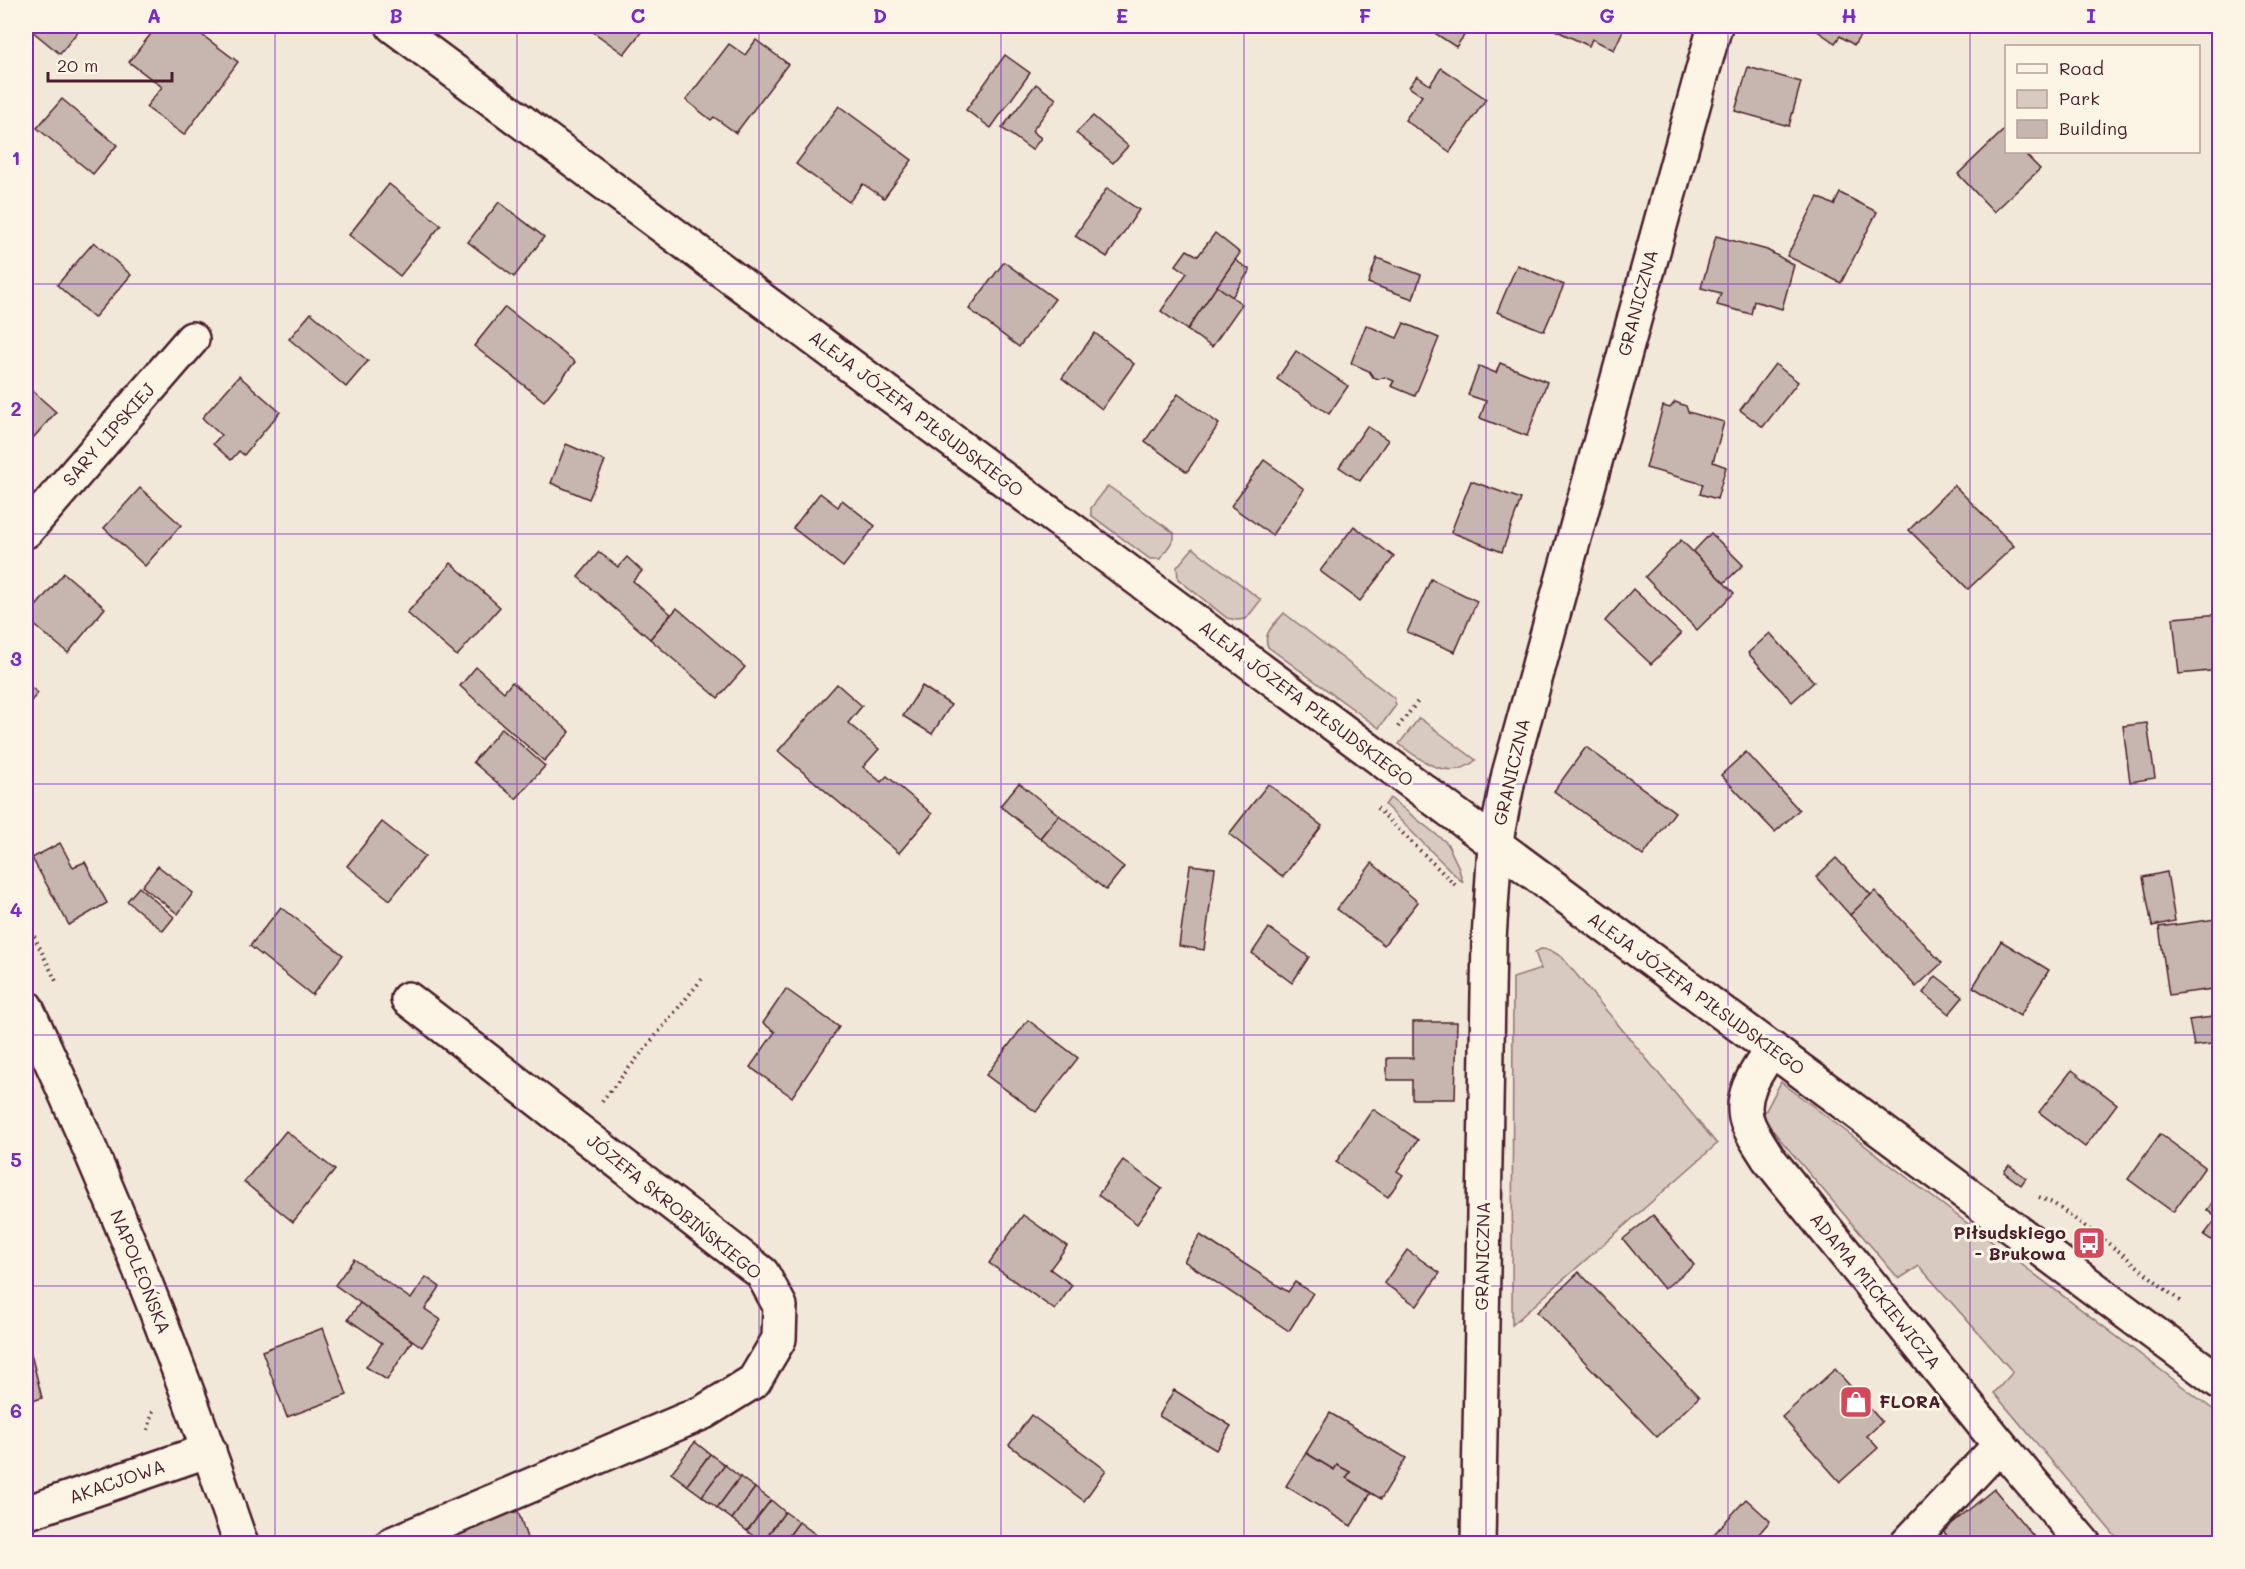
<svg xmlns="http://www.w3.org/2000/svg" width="2245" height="1569" font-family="Mali,sans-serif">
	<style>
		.green { fill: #d8cac0; stroke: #917476; stroke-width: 1.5 }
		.building { fill: #c7b6af; stroke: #4a1f2b; stroke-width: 1.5 }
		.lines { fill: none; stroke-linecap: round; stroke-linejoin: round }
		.street-casing { stroke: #4a1f2b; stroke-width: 38 }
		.secondary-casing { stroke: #4a1f2b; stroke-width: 38 }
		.path { stroke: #4a1f2b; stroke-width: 4; stroke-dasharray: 1.5 4.5; stroke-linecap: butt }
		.street { stroke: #fcf5e5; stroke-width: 33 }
		.secondary { stroke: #fcf5e5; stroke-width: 33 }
		.grid { fill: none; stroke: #7b2cbf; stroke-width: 1.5; stroke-opacity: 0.55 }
		.labels { text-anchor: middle; stroke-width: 6; stroke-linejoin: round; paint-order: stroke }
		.street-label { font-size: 18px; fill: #4a1f2b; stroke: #fcf5e5 }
		.poi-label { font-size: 18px; font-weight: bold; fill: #4a1f2b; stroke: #fcf5e5; text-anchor: end }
		.neatline { fill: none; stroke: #7b2cbf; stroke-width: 2 }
		.grid-label { font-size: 20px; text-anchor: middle; font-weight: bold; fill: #7b2cbf }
	</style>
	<rect width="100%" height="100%" fill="#f1e8da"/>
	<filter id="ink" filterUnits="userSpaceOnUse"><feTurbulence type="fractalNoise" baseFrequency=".0167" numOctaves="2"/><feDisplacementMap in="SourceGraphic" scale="12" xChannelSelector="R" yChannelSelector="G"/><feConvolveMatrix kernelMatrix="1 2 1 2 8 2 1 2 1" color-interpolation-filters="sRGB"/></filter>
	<g filter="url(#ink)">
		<!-- green -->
		<g class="green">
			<path d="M1108,486L1174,533V539L1160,559H1150L1091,515V508Z"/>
			<path d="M1193,548L1261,600L1246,619L1237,620L1227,618L1178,579L1177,567Z"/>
			<path d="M1284,613L1394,698L1396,705L1379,728L1268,647C1262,633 1275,624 1284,613Z"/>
			<path d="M1419,718L1422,720L1476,760C1450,783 1421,761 1399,744Z"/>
			<path d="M1390,798L1447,843L1458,866L1463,883L1385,805Z"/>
			<path d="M1541,949L1550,950L1562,957L1717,1144L1512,1325L1513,978L1541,969L1535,952Z"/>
			<path d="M1781,1082L2219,1414V1543H2121L1994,1393L2013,1372L1919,1266L1899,1279L1762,1118Z"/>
		</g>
		<!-- building -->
		<g class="building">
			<path d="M26,26H82L60,54Z"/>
			<path d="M157,26H190L238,62L184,135L146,107L162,87L129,62Z"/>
			<path d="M585,26H646L624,54Z"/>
			<path d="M1424,26H1468L1470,27L1456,47Z"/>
			<path d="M1554,26H1625L1614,50L1592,39L1589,46L1553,29Z"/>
			<path d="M1810,26H1867L1854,45L1840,36L1835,43Z"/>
			<path d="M2177,26H2214L2190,30L2189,27L2178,29Z"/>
			<path d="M756,40L788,64L736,133L714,117L711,120L686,100L729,44L745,55Z"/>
			<path d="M1005,55L1030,73L991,128L966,110Z"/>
			<path d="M1748,67L1801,82L1789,126L1735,111Z"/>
			<path d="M1441,68L1486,99L1450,152L1405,120L1422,96L1409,87L1417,76L1430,85Z"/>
			<path d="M1036,84L1056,99L1032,131L1041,138L1032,150L1002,128Z"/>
			<path d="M62,99L117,145L93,174L37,128Z"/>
			<path d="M839,106L912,160L884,198L863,184L849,202L796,164Z"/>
			<path d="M1093,116L1128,146L1113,163L1076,133Z"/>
			<path d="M2004,130L2006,133V152H2023L2040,169L1994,212L1958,174Z"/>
			<path d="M389,184L441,225L400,276L349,235Z"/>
			<path d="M1107,188L1139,210L1107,257L1075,236Z"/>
			<path d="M1840,193L1877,212L1841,283L1787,256L1818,197L1834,205Z"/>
			<path d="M499,202L544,237L514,277L468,242Z"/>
			<path d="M1215,233L1240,253L1187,330L1161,311L1187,273L1176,265L1187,250L1198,256Z"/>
			<path d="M1716,236L1767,250L1794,265L1782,309L1754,301L1751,314L1717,305L1721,293L1701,288Z"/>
			<path d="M94,242L131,275L94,318L57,285Z"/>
			<path d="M1377,258L1421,275L1413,299L1368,283Z"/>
			<path d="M1235,260L1250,270L1232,297L1217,286Z"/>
			<path d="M1004,262L1055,299L1019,347L969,309Z"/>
			<path d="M1517,265L1564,285L1544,331L1497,312Z"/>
			<path d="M1217,286L1242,304L1212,347L1187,330Z"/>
			<path d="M505,307L575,362L544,401L474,346Z"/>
			<path d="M311,313L368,361L346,387L289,339Z"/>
			<path d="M1404,323L1439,338L1415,396L1391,386L1394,381L1385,377L1379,379L1373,377L1369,371L1351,363L1366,325L1397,338Z"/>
			<path d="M1095,333L1134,364L1102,409L1062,378Z"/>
			<path d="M1296,351L1348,386L1329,414L1277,379Z"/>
			<path d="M1500,363L1547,382L1527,436L1480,418L1486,401L1468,395L1479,366L1496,373Z"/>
			<path d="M1775,364L1798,382L1763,427L1740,410Z"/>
			<path d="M239,376L280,412L244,455L239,451L231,460L213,444L221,435L202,418Z"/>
			<path d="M26,385L56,412L26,446Z"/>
			<path d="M1178,394L1219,424L1187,472L1145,441Z"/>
			<path d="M1675,402L1686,406L1688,412L1724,422L1713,462L1726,467L1717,499L1700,494L1703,484L1646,468L1663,406L1670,408Z"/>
			<path d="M1367,426L1388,440L1360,481L1339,467Z"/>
			<path d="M566,444L605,461L589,499L551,483Z"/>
			<path d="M1264,460L1304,489L1272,535L1231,506Z"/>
			<path d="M1471,481L1521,499L1502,552L1451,532Z"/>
			<path d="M1954,485L2014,546L1968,589L1909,530Z"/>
			<path d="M140,488L181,525L145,566L104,528Z"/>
			<path d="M820,493L838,507L842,500L875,526L843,567L793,528Z"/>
			<path d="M1354,526L1394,557L1360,601L1320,571Z"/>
			<path d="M1711,533L1743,565L1724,583L1693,552Z"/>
			<path d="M1681,540L1734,593L1697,630L1645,577Z"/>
			<path d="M599,552L618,567L627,557L642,571L633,581L671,614L650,639L578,577Z"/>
			<path d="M451,563L500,607L457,656L407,613Z"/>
			<path d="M64,573L105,608L68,653L26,618Z"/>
			<path d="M1431,579L1477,601L1455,652L1407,632Z"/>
			<path d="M1633,589L1681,634L1651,664L1605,621Z"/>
			<path d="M677,608L745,667L718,698L650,639Z"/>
			<path d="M2220,614V670L2179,674L2173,618Z"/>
			<path d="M1770,633L1814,682L1792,702L1748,653Z"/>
			<path d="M476,667L504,692L512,682L570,732L544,761L460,686Z"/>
			<path d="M26,683L38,693L26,707Z"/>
			<path d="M837,684L862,706L848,723L879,749L863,767L881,782L887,776L932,814L899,853L778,751Z"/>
			<path d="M922,686L951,705L932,734L903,716Z"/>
			<path d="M2147,723L2155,778L2130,782L2123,726Z"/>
			<path d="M502,728L545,766L516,799L473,762Z"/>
			<path d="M1586,747L1675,812L1643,856L1554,791Z"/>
			<path d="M1746,752L1799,810L1775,832L1721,775Z"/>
			<path d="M1019,783L1059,815L1040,838L1000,806Z"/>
			<path d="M1268,784L1322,826L1283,877L1229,834Z"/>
			<path d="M1059,815L1124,867L1106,890L1040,838Z"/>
			<path d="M382,822L425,856L390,900L347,866Z"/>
			<path d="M60,843L73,867L85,862L107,903L69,925L32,858Z"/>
			<path d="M1836,858L1871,895L1850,915L1816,877Z"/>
			<path d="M1372,863L1418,902L1384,945L1337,909Z"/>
			<path d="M1190,865L1215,868L1204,950L1179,946Z"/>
			<path d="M158,866L193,893L178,914L142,886Z"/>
			<path d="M2167,872L2175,921L2152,926L2143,877Z"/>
			<path d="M139,887L174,917L163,931L127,901Z"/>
			<path d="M1875,891L1942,963L1916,987L1850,915Z"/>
			<path d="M281,907L343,955L312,995L250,946Z"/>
			<path d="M2220,918V944L2216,919Z"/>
			<path d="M2216,919L2220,944V988L2169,995L2159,927Z"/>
			<path d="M1269,928L1309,957L1292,983L1252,953Z"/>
			<path d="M2001,941L2049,970L2020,1016L1973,987Z"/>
			<path d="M1936,976L1963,997L1949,1014L1923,993Z"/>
			<path d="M786,989L839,1027L792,1097L750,1067L775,1032L763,1023Z"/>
			<path d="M2220,1016V1043L2194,1046L2189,1020Z"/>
			<path d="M1028,1020L1078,1058L1036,1112L986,1075Z"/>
			<path d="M1413,1022H1457L1455,1099H1412V1080H1387V1058H1413Z"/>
			<path d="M2072,1070L2117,1104L2085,1147L2039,1112Z"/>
			<path d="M1373,1109L1418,1140L1397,1171L1403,1175L1388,1197L1336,1162Z"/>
			<path d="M286,1131L335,1170L293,1222L244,1182Z"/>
			<path d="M2160,1134L2205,1167L2173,1212L2128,1179Z"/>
			<path d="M1123,1160L1162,1189L1137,1224L1098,1195Z"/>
			<path d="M2009,1165L2026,1178L2021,1185L2004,1172Z"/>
			<path d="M2219,1193L2220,1194V1246L2204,1235L2217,1218L2207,1210Z"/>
			<path d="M1023,1215L1067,1246L1050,1269L1072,1285L1055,1310L989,1263Z"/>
			<path d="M1653,1215L1694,1265L1664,1289L1623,1239Z"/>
			<path d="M1200,1235L1288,1292L1295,1282L1313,1293L1289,1331L1184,1261Z"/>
			<path d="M1407,1250L1440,1273L1417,1306L1384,1283Z"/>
			<path d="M354,1259L411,1299L426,1277L440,1287L425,1309L441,1320L422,1347L335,1285Z"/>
			<path d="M1579,1272L1699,1397L1657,1437L1537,1312Z"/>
			<path d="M360,1303L412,1341L387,1380L366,1367L382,1343L348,1319Z"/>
			<path d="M323,1328L347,1395L287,1417L262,1351Z"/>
			<path d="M29,1346L42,1398L26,1403V1347Z"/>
			<path d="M1835,1369L1882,1422L1867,1436L1878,1448L1840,1482L1782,1417Z"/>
			<path d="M1174,1390L1231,1426L1216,1450L1159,1416Z"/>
			<path d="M1330,1413L1406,1458L1381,1499L1346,1478L1350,1472L1337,1465L1334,1470L1306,1453Z"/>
			<path d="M1031,1415L1106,1470L1084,1501L1009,1445Z"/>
			<path d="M695,1442L710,1454L687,1485L671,1473Z"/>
			<path d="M1306,1453L1334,1470L1337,1465L1350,1472L1346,1478L1371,1493L1351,1526L1286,1486Z"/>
			<path d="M710,1454L725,1465L702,1496L687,1485Z"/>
			<path d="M725,1465L740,1477L717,1508L702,1496Z"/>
			<path d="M740,1477L755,1488L732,1519L717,1508Z"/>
			<path d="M755,1488L771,1500L747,1531L732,1519Z"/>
			<path d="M1994,1489L2040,1544H1954L1943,1531Z"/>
			<path d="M1746,1499L1770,1521L1750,1544H1705Z"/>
			<path d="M771,1500L785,1512L762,1543L747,1531Z"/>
			<path d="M518,1511L529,1544H451L448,1533Z"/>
			<path d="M785,1512L799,1522L783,1544H763L762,1543Z"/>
			<path d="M799,1522L815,1534L807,1544H783Z"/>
			<path d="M815,1534L827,1544H807Z"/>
		</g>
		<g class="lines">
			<defs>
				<g id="street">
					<path d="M26,531L192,339"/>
					<path d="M1772,1049C1757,1071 1736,1098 1749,1126C1754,1137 1762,1148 1768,1158L2000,1445L2084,1544"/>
					<path d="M26,1513L209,1450"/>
					<path d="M392,1544L704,1412L754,1381L779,1339L780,1306L762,1273L408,999"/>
					<path d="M1478,1544L1489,939L1495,845L1509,774L1715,26"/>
					<path d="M1907,1544L2000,1445"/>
				</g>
				<g id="secondary">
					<path d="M393,26L2220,1382"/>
					<path d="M26,1007C108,1181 179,1361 241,1544"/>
				</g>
			</defs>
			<!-- street casing -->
			<use href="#street" class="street-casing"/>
			<!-- secondary casing -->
			<use href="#secondary" class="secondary-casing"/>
			<!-- path -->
			<g class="path">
				<path d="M1398,727L1418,701"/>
				<path d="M1377,808L1455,885"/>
				<path d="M26,920L56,981"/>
				<path d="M602,1101L702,979"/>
				<path d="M2039,1197L2053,1203L2120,1252L2182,1303"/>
				<path d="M148,1430L153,1411"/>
			</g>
			<!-- street -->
			<use href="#street" class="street"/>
			<!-- secondary -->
			<use href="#secondary" class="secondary"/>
		</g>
	</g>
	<!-- grid -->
	<path class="grid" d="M275,26V1544M517,26V1544M759,26V1544M1001,26V1544M1244,26V1544M1486,26V1544M1728,26V1544M1970,26V1544M26,284H2220M26,534H2220M26,784H2220M26,1035H2220M26,1286H2220"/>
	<!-- icons -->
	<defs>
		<symbol id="bus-square" viewBox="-11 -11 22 22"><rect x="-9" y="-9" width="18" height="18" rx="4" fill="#d1495b" stroke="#fcf5e5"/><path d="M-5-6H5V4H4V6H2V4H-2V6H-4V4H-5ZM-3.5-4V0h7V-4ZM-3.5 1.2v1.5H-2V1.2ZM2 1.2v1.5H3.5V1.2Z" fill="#fff"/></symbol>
		<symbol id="shop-square" viewBox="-11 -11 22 22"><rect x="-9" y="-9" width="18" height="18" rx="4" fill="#d1495b" stroke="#fcf5e5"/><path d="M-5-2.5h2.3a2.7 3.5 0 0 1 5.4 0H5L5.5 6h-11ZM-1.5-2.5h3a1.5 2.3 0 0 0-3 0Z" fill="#fff"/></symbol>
	</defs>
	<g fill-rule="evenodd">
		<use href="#bus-square" x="2070" y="1224" width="38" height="38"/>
		<use href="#shop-square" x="1837" y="1383" width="38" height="38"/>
	</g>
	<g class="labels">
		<!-- street labels -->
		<g class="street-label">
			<text transform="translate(1638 303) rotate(-75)" y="6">GRANICZNA</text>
			<text transform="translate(916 414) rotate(37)" y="6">ALEJA JÓZEFA PIŁSUDSKIEGO</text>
			<text transform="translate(109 435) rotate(-49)" y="6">SARY LIPSKIEJ</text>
			<text transform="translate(1306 704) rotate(37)" y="6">ALEJA JÓZEFA PIŁSUDSKIEGO</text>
			<text transform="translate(1512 772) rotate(-77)" y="6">GRANICZNA</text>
			<text transform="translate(1696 994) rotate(36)" y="6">ALEJA JÓZEFA PIŁSUDSKIEGO</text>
			<text transform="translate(674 1207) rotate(39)" y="6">JÓZEFA SKROBIŃSKIEGO</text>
			<text transform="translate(1483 1256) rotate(-89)" y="6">GRANICZNA</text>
			<text transform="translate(140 1272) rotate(68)" y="6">NAPOLEOŃSKA</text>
			<text transform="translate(1875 1291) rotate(51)" y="6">ADAMA MICKIEWICZA</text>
			<text transform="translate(117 1482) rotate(-19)" y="6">AKACJOWA</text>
		</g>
		<!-- poi labels -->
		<g class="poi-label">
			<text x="2066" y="1239">Piłsudskiego<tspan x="2066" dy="21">- Brukowa</tspan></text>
			<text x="1879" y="1408" text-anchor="start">FLORA</text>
		</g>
	</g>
	<!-- margin -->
	<rect width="2245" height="1569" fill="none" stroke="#fcf5e5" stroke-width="66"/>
	<!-- legend -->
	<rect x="2005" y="45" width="195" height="108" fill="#fcf5e5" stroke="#b59f9b" stroke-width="1.5"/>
	<rect x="2017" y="64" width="30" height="9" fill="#fcf5e5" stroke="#b59f9b" stroke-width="1.5"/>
	<text x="2059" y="75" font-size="18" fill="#4a1f2b">Road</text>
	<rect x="2017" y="90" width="30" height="18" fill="#d8cac0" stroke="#b59f9b" stroke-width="1.5"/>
	<text x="2059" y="105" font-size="18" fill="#4a1f2b">Park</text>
	<rect x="2017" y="120" width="30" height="18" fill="#c7b6af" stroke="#b59f9b" stroke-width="1.5"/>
	<text x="2059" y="135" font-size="18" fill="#4a1f2b">Building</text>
	<!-- scale -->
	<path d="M48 72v9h124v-9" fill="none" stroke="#4a1f2b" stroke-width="3"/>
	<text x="57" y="72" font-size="18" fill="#4a1f2b" stroke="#fcf5e5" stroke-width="4.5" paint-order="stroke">20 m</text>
	<rect x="33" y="33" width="2179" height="1503" class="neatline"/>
	<g class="grid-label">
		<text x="154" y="23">A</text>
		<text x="396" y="23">B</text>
		<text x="638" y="23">C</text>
		<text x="880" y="23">D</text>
		<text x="1122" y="23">E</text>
		<text x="1365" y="23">F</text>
		<text x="1607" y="23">G</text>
		<text x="1849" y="23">H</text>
		<text x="2091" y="23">I</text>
		<text x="16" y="165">1</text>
		<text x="16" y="416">2</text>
		<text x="16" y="666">3</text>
		<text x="16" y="917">4</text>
		<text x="16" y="1167">5</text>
		<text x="16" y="1418">6</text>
	</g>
</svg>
